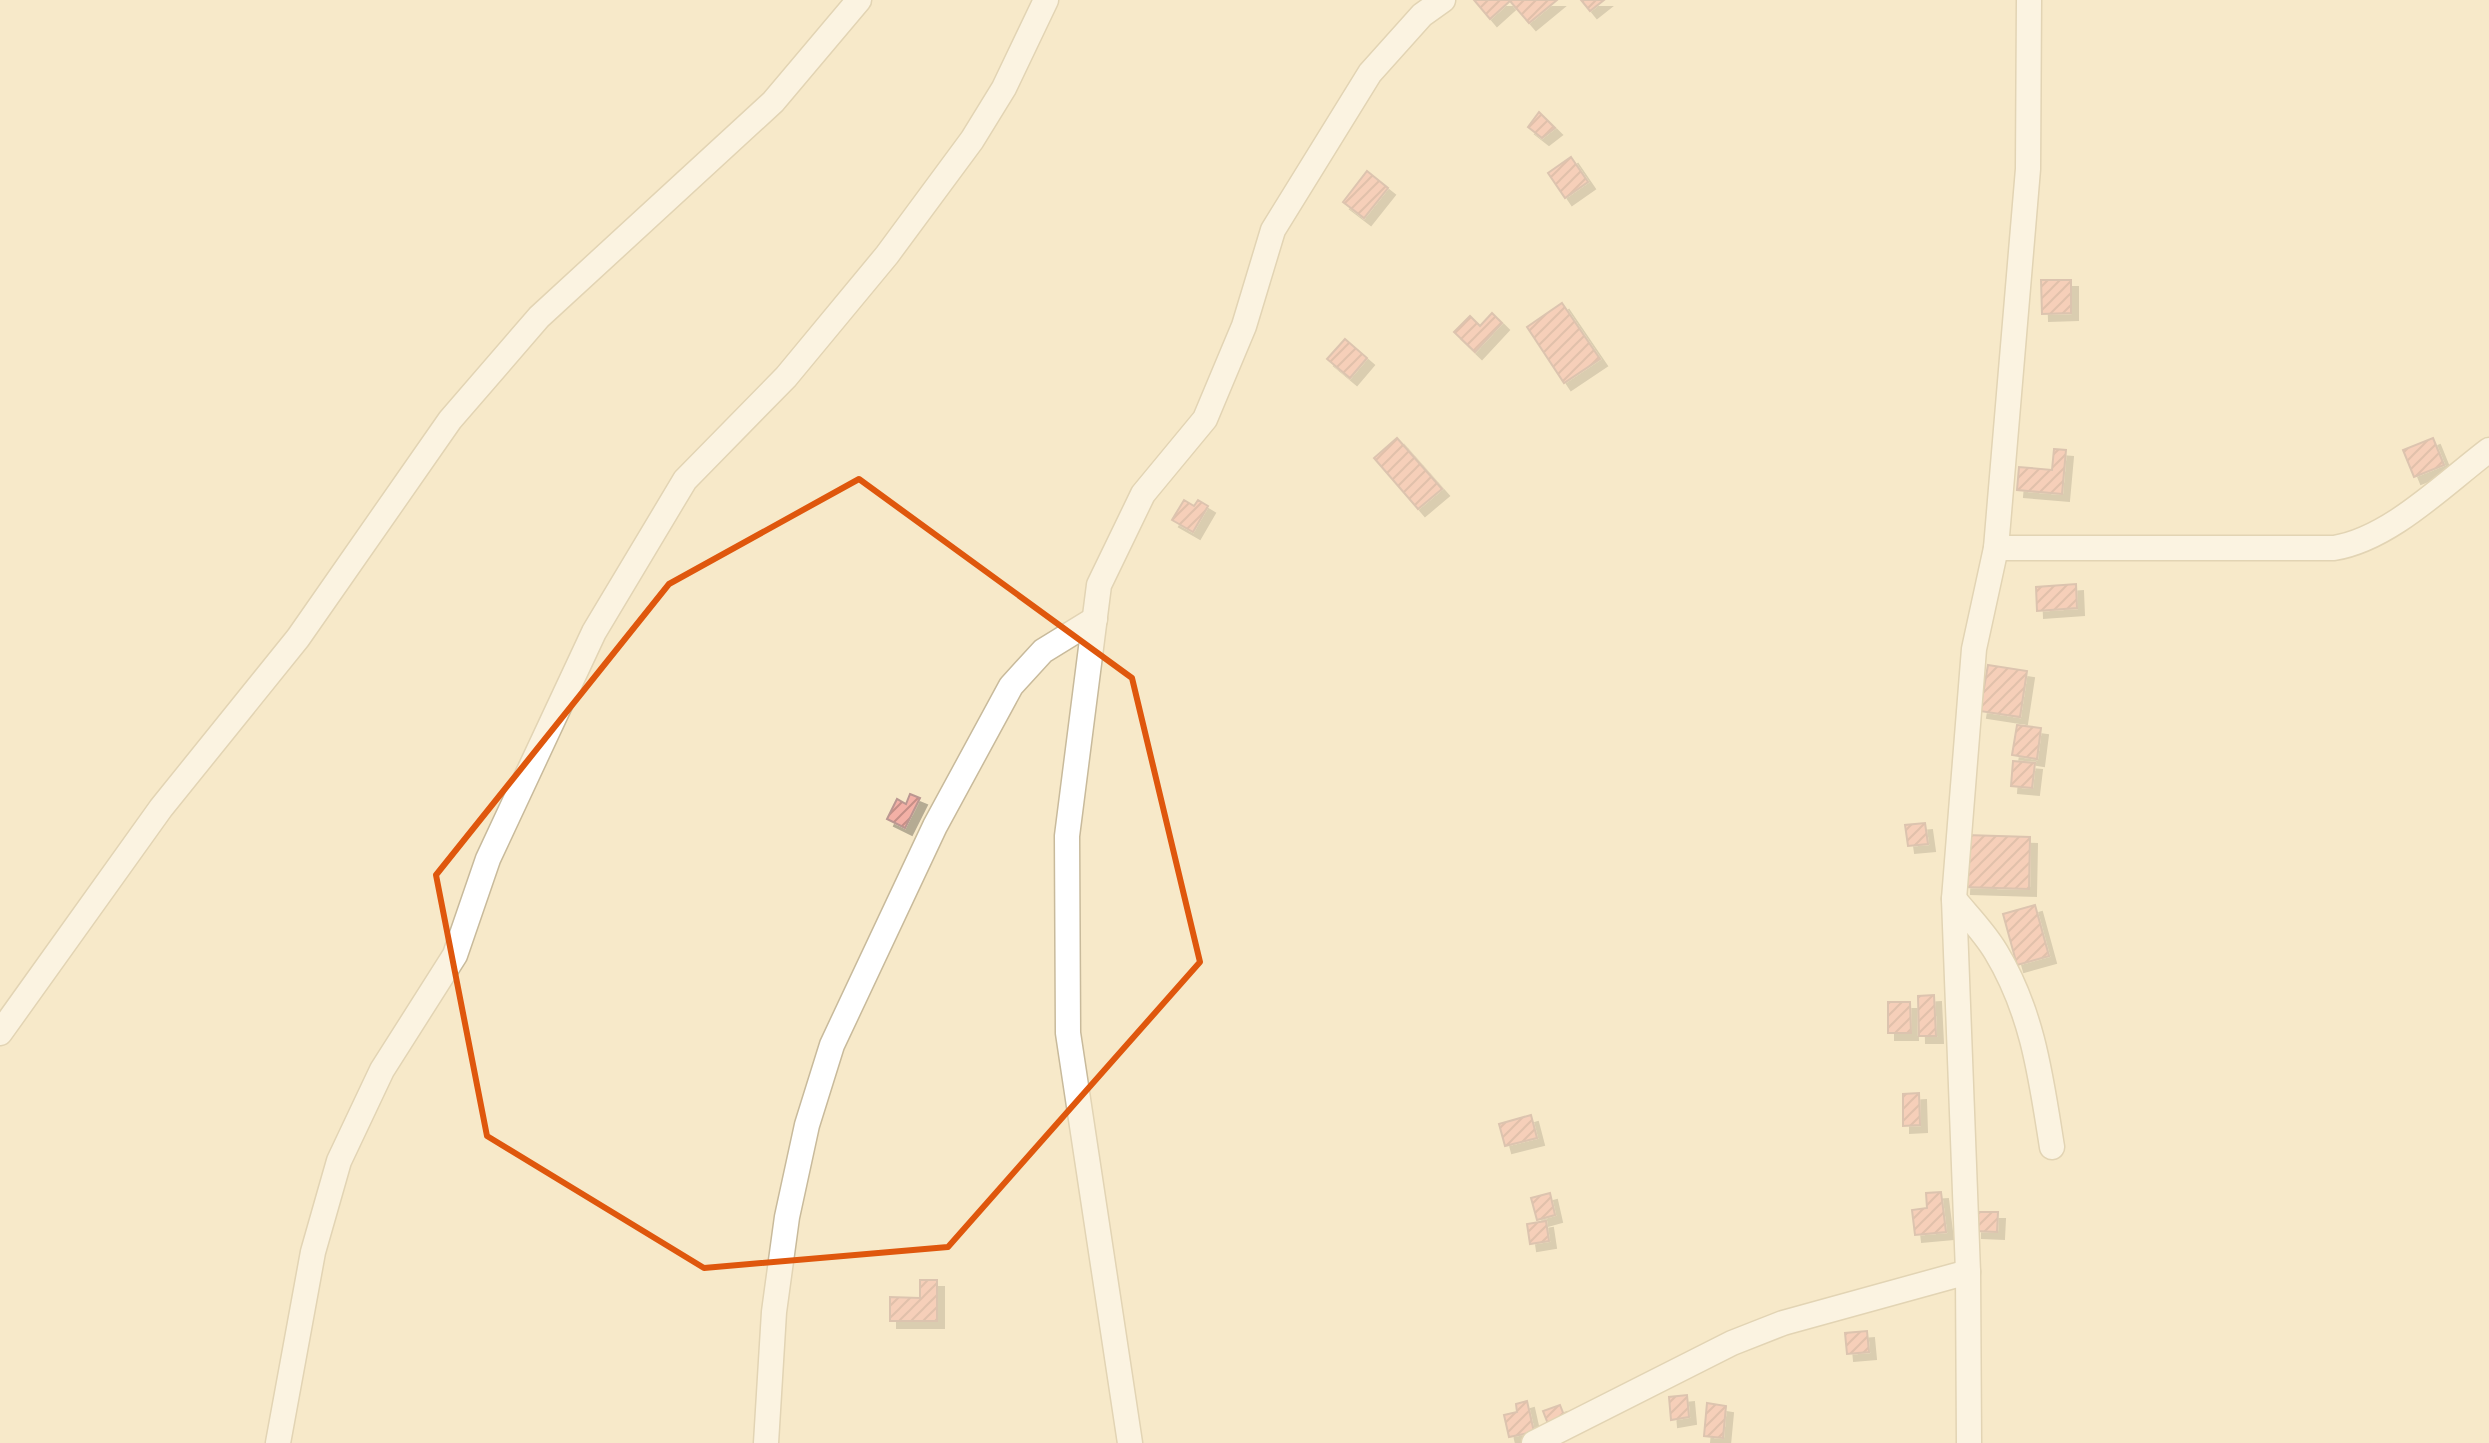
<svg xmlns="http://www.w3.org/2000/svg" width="2489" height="1443" font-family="Lato,sans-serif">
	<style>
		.building { fill: url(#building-hatch); stroke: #bb9791; stroke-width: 2; filter: url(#shadow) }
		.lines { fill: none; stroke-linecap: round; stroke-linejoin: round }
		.minor-casing { stroke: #c8ba9b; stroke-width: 27 }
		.minor { stroke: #fff; stroke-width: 24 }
		.marked { fill: none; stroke: #df570d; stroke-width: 6; stroke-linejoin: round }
	</style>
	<defs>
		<pattern id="building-hatch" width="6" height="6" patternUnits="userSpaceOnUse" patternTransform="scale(2)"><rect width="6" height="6" fill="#f3b0a6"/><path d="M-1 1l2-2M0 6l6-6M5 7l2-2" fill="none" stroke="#c58f87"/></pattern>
		<filter id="shadow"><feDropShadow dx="7" dy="7" stdDeviation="0" flood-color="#0004"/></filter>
	</defs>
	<rect width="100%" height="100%" fill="#f7e9c9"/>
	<!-- building -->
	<g class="building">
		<path d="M1474,0H1557L1529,23L1510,1L1490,19Z"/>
		<path d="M1581,0H1604L1590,11Z"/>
		<path d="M1539,112L1555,128L1542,138L1528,127Z"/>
		<path d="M1571,157L1588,182L1565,198L1548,173Z"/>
		<path d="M1367,171L1388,188L1364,218L1343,202Z"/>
		<path d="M2041,280H2071V313L2042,314Z"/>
		<path d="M1562,303L1600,359L1564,383L1527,327Z"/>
		<path d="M1492,313L1502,323L1475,352L1454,332L1470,316L1480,326Z"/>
		<path d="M1345,339L1367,358L1350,378L1327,359Z"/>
		<path d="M1397,438L1442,489L1418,509L1374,458Z"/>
		<path d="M2433,438L2444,465L2414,477L2403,450Z"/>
		<path d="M2054,449L2066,450L2062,494L2017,490L2019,467L2052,470Z"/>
		<path d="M1184,500L1194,506L1198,500L1208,506L1193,532L1172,520Z"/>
		<path d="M2076,584L2077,608L2037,611L2036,587Z"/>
		<path d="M1988,665L2027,671L2020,717L1980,711Z"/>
		<path d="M2017,725L2041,728L2037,759L2012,755Z"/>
		<path d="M2013,761L2035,763L2032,788L2011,786Z"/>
		<path d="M910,794L920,798L905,828L887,819L897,799L906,804Z"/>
		<path d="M1925,823L1928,844L1908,846L1905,825Z"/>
		<path d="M1966,835L2030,837L2029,889L1964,887Z"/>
		<path d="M2035,905L2049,956L2017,965L2003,914Z"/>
		<path d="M1934,995L1936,1036H1919L1918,996Z"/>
		<path d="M1888,1002H1910L1911,1033H1888Z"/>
		<path d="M1919,1093L1920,1125L1903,1126V1094Z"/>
		<path d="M1531,1115L1537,1138L1505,1146L1499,1124Z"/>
		<path d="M1941,1192L1946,1232L1915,1235L1912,1210L1927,1208L1926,1193Z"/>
		<path d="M1550,1193L1555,1215L1537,1220L1531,1198Z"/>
		<path d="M1975,1212H1998L1997,1232L1975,1231Z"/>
		<path d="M1546,1221L1549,1241L1530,1244L1527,1224Z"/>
		<path d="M920,1280H937V1321H890V1297L920,1298Z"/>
		<path d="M1867,1331L1869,1352L1847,1354L1845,1333Z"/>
		<path d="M1687,1395L1689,1417L1671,1420L1669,1397Z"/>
		<path d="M1527,1401L1534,1432L1509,1437L1504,1415L1517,1412L1516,1404Z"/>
		<path d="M1707,1403L1726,1406L1723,1438L1704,1436Z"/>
		<path d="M1560,1405L1567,1423L1550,1429L1543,1411Z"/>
	</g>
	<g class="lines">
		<defs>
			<g id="minor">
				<path d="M1996,548H2334C2390,539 2444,484 2489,450"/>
				<path d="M1954,899C1968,916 1985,933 1996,952C2033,1013 2041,1078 2052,1147"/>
				<path d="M0,1033L161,808L298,638L450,420L539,317L773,102L859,0"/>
				<path d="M278,1443L313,1252L339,1161L382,1070L455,955L488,859L594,632L685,480L786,377L887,255L972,140L1004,88L1046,0"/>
				<path d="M766,1443L774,1312L787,1217L807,1125L832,1045L935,826L1011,686L1043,651L1095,619"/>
				<path d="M1130,1443L1068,1033L1067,836L1099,585L1143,494L1205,419L1244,326L1273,230L1370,73L1422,15L1443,0"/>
				<path d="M1534,1443L1732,1343L1783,1323L1968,1272"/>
				<path d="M1969,1443L1968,1272L1954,899L1974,649L1996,548L2028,169L2029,0"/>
			</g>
		</defs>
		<!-- minor casing -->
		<use href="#minor" class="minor-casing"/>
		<!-- minor -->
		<use href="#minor" class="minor"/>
	</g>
	<!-- marked area -->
	<path d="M0 0H2489V1443H0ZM859,479L1132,678L1200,962L948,1247L704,1268L487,1136L436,875L669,584Z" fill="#f7e9c9" fill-opacity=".55" fill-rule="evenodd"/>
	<path class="marked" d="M859,479L1132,678L1200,962L948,1247L704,1268L487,1136L436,875L669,584Z"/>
</svg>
